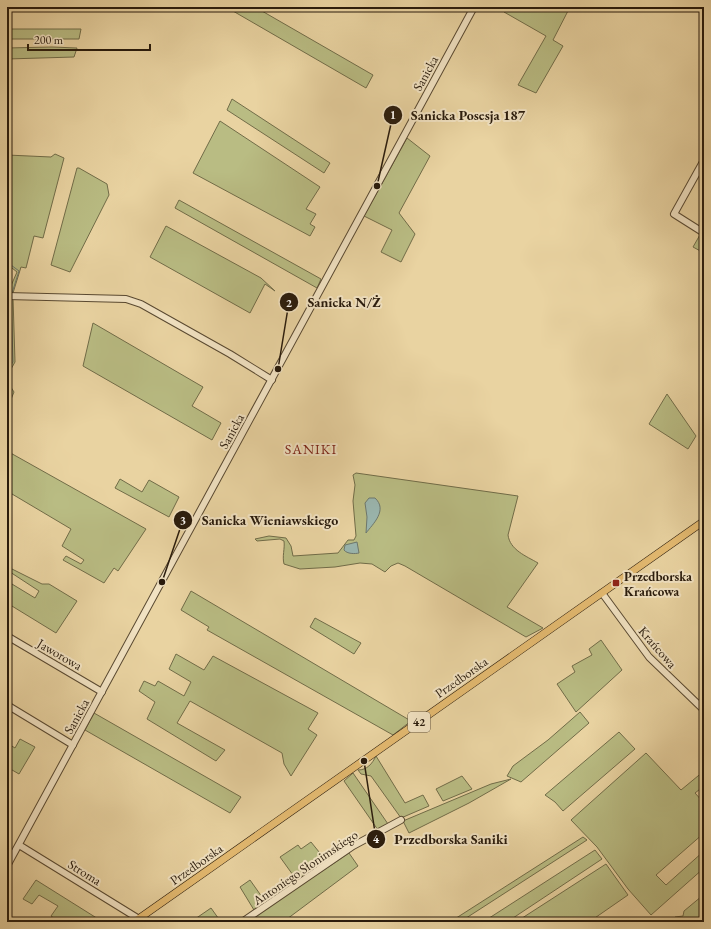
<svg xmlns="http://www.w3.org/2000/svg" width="711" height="929" font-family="'EB Garamond',serif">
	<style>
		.green { fill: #b9bc83; stroke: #716c48 }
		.water { fill: #9ab6af; stroke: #6d786e }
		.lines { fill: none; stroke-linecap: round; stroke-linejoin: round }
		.stream { stroke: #6d786e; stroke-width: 1 }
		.minor-casing { stroke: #594931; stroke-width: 8 }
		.major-casing { stroke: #291b0c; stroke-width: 8 }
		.minor { stroke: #f1e2c2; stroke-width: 6 }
		.major { stroke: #e4ba70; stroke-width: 7 }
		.poi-dot { fill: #8f2418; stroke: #f1e2c2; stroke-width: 1.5 }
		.labels { text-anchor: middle; stroke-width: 4; stroke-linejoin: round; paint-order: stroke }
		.shield { fill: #f1e2c2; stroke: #655743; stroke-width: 1 }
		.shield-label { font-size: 12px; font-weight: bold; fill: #291b0c }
		.street-label { font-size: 13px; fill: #291b0c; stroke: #f1e2c2 }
		.poi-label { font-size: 13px; font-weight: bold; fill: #291b0c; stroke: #f1e2c2; text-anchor: start }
		.neighbourhood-label { font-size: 14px; letter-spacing: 1px; fill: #7a1f14; stroke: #f1e2c2 }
		.leader { fill: none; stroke: #291b0c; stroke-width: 1.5 }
		.callout-dot { fill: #291b0c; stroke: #f1e2c2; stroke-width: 1.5 }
		.mark-label { font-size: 12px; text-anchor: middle; font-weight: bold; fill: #fff }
		.callout-label { font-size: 14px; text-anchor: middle; font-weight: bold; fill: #291b0c; stroke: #f1e2c2; stroke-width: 4; stroke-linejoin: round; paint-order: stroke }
	</style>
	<rect width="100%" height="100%" fill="#e9d3a1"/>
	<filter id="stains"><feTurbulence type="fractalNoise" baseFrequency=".005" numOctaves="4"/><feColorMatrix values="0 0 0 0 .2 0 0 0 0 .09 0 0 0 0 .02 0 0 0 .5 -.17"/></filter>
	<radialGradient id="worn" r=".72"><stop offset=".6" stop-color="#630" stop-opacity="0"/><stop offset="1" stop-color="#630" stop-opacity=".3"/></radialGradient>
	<!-- green -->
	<g class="green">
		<path d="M226,7H255L373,75L366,88Z"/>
		<path d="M512,7H570L553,40L563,46L536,93L518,85L546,36L504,12Z"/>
		<path d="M7,29H81L79,39H7Z"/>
		<path d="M52,47L77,48L74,57L7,59V48Z"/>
		<path d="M232,99L330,163L324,173L227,110Z"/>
		<path d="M220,121L320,187L306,209L316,214L310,224L315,227L310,236L193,173Z"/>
		<path d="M407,138L430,156L399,213L415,234L401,262L381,252L392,230L364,216Z"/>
		<path d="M55,154L64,158L43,238L34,236L26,268L21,267L13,293H11L10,288L17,272L7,264V155L51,157Z"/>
		<path d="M77,168H79L107,184L109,195L70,272L51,265Z"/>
		<path d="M179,200L321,279L317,288L175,208Z"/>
		<path d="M166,226L261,278L275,291L265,284L250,313L150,257Z"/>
		<path d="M701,233L704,235V253L693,247Z"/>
		<path d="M7,298H13L15,362L7,376Z"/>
		<path d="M93,323L203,387L192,406L221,423L212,440L83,366Z"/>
		<path d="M7,381L14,392L7,409Z"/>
		<path d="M667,394L696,436L688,449L649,424Z"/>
		<path d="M7,451L146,529L118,571L114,568L104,583L63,560L66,556L81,564L84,560L62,546L71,529L7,491Z"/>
		<path d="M356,473L518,496L508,535C510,550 526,556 538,563L507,607L543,628L526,637L405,566L398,563L391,566L385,572L372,564L360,563L335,567L300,569L284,564C282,556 285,549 284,541L280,539L257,541L255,539L269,536L286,538L291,546L293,556L338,553L348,540H354L356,536L353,501L355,485L353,475Z"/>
		<path d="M120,479L142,492L149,480L179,497L169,517L115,488Z"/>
		<path d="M8,567L42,584H49L77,601L56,633L7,603V581L35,598L39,591L7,570Z"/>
		<path d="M191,591L411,721L393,735L207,630L209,627L181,610Z"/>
		<path d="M315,618L361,643L354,654L310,627Z"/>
		<path d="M601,640L622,670L576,712L557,684L575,672L572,666L592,655L589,649Z"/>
		<path d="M176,654L204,670L213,656L318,713L308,729L317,735L291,776L284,764L282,753L190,701L177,723L225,750L216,761L147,719L155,702L139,691L144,681L155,686L158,681L184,696L191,682L169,669Z"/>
		<path d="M580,712L589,723L521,782L507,776L513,766L548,740Z"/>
		<path d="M94,713L241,797L230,813L85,730Z"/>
		<path d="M619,732L635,749L563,811L555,802L545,795Z"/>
		<path d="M20,739L35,747L19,774L7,767V743L15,748Z"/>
		<path d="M646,753L681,790L704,771V786L695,793L704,803V833L656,875L666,885L704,851V868L651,915L628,889L597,847L571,820Z"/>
		<path d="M376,756L405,803L423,795L429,806L401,818L371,776L361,774L358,770C367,770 372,764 376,756Z"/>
		<path d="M353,773L388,824L378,830L344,781Z"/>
		<path d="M462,776L472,789L443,801L436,789Z"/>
		<path d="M511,779L469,803L409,833L403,821L491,784Z"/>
		<path d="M583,837L587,840L460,922H450Z"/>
		<path d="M311,842L328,863L298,882L280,857L298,845L301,849Z"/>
		<path d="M595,850L602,859L507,922H483Z"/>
		<path d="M349,853L358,866L283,922H246Z"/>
		<path d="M606,864L628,895L589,922H516Z"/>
		<path d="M36,880L103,922H60L51,916L58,906L39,895L32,904L23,899Z"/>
		<path d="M250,880L267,904L254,910L240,887Z"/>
		<path d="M702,896L704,897V921L672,922L675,917L683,916L684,911Z"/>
		<path d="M211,908L221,922H199L195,919Z"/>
	</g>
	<!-- water -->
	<g class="water">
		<path d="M369,498H375C388,510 373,524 366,533L367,517L365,503Z"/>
		<path d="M357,542L359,553C355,554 347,554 344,550L345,545Z"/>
	</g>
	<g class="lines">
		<!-- stream -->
		<g class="stream">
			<path d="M7,262L19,271L12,293"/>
			<path d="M7,370L13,362L11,298"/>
		</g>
		<defs>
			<g id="minor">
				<path d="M704,160L674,214L704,233"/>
				<path d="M7,296L126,299L141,304L230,354L272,380"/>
				<path d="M602,593L649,657L704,710"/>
				<path d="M7,636L102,692"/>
				<path d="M7,705L73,745"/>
				<path d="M19,845L139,919"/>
				<path d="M7,866L474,7"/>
				<path d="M242,922L353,846L401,820"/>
			</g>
			<path id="major" d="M134,922L704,521"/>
		</defs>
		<!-- minor casing -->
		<use href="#minor" class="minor-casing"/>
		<!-- major casing -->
		<use href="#major" class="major-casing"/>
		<!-- minor -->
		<use href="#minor" class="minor"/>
		<!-- major -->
		<use href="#major" class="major"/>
	</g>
	<!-- markers -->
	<rect class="poi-dot" x="612" y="579" width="8" height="8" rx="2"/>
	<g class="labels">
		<!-- shield labels -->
		<rect class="shield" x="408" y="712" width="22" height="20" rx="3"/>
		<g class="shield-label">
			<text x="419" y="726">42</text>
		</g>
		<!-- street labels -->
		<g class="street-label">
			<text transform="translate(425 73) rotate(-61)" y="5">Sanicka</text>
			<text transform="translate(231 431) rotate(-61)" y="5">Sanicka</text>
			<text transform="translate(658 647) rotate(49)" y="5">Krańcowa</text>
			<text transform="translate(60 654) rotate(30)" y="5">Jaworowa</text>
			<text transform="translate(461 677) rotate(-35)" y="5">Przedborska</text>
			<text transform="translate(76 716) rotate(-61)" y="5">Sanicka</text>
			<text transform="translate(196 864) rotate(-35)" y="5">Przedborska</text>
			<text transform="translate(305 867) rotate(-34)" y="5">Antoniego Słonimskiego</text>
			<text transform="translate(85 872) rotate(32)" y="5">Stroma</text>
		</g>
		<!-- poi labels -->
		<g class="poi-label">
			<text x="624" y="581">Przedborska<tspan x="624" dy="15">Krańcowa</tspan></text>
		</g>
		<!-- neighbourhood labels -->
		<g class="neighbourhood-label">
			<text x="311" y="454">SANIKI</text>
		</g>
	</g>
	<!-- callouts -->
	<path class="leader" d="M377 186L393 115M278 369L289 302M162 582L183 520M364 761L376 839"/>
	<g class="callout-dot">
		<circle cx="377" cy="186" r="4"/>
		<circle cx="278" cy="369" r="4"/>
		<circle cx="162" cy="582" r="4"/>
		<circle cx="364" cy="761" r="4"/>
		<circle cx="393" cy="115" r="10"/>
		<circle cx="289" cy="302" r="10"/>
		<circle cx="183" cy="520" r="10"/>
		<circle cx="376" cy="839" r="10"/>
	</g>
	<g class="mark-label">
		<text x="393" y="119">1</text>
		<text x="289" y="307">2</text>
		<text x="183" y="524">3</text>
		<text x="376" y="843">4</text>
	</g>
	<g class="callout-label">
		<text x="468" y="120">Sanicka Posesja 187</text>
		<text x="344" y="307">Sanicka N/Ż</text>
		<text x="270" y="525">Sanicka Wieniawskiego</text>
		<text x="451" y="844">Przedborska Saniki</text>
	</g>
	<!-- margin -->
	<rect width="711" height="929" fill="none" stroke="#e9d3a1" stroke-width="24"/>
	<rect x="8" y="8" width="695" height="913" fill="none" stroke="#291b0c" stroke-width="2"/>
	<rect x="12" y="12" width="687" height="905" fill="none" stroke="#291b0c"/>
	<!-- scale -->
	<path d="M28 44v6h122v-6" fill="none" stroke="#291b0c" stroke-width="2"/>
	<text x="34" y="44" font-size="12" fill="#291b0c" stroke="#f1e2c2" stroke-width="3" paint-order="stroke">200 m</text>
	<rect width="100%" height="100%" filter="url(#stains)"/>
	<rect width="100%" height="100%" fill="url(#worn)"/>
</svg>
